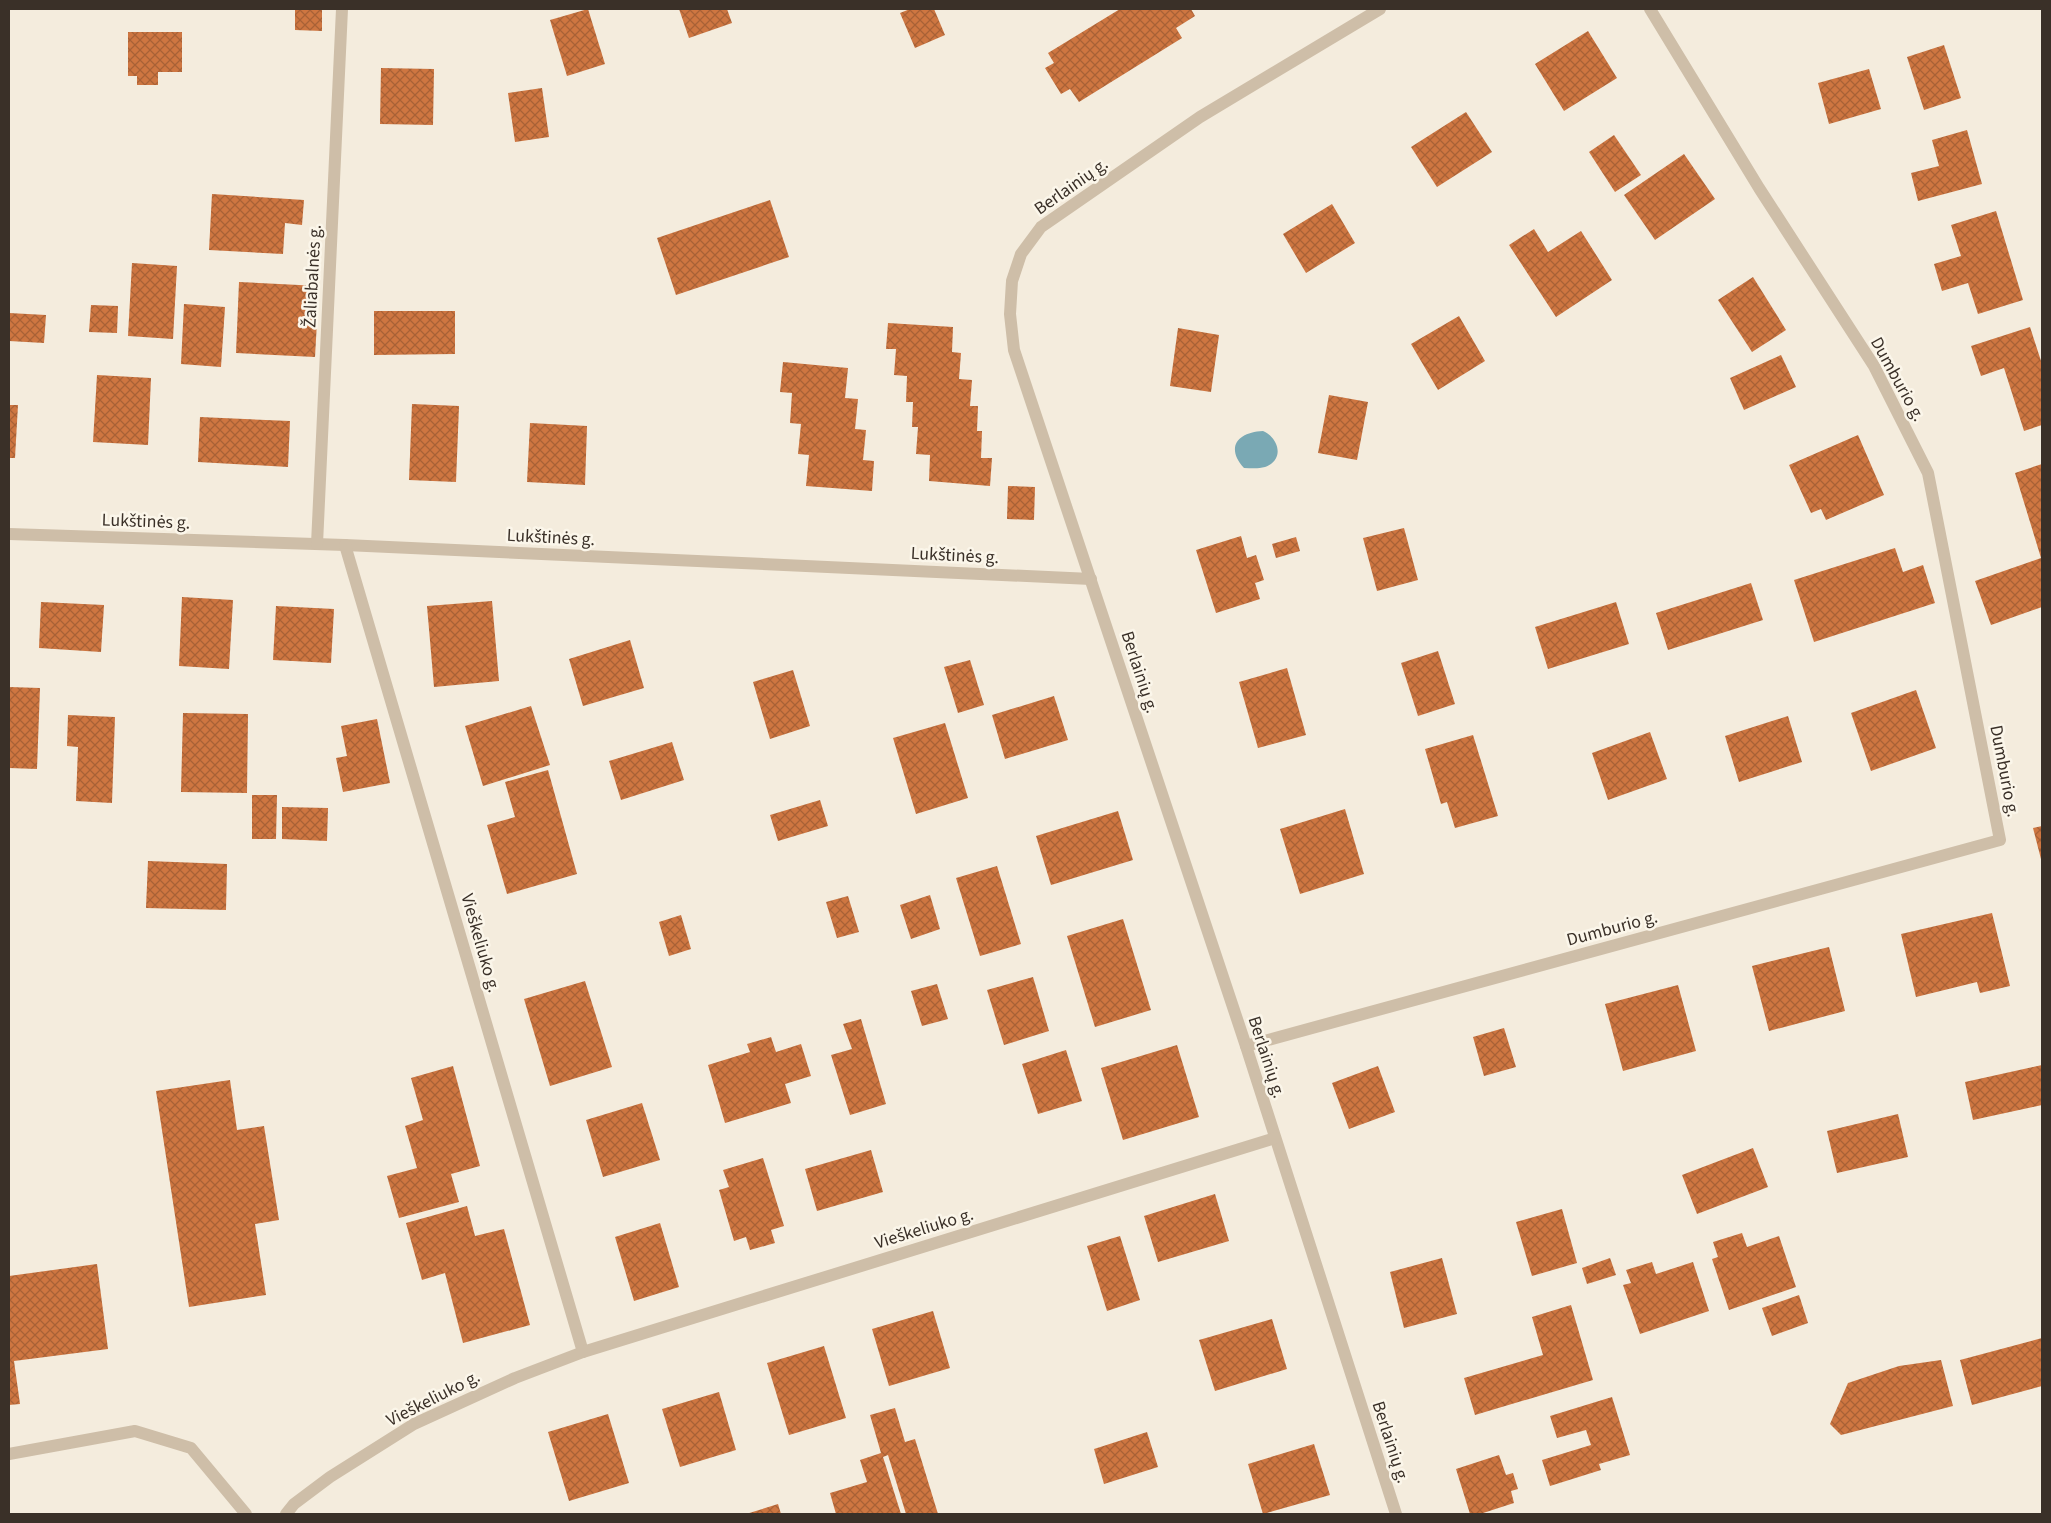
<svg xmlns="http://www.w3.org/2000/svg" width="2051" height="1523" font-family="'Source Sans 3',sans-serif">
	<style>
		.water { fill: #7aa9b4 }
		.building { fill: url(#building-cross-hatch) }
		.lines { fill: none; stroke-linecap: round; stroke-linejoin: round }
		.minor { stroke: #cebea8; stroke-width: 12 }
		.labels { text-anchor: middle; stroke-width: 5; stroke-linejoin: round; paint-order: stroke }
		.street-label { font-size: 18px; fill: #3a3028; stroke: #fbf6ea }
	</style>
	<defs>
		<pattern id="building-cross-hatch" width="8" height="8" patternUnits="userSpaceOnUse" patternTransform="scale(1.25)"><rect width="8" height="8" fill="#ce7641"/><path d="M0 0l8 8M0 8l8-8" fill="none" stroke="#a86136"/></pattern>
	</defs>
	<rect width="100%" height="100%" fill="#f4ecdd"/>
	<!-- water -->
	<path class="water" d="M1263,431C1279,438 1285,460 1265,467C1258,469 1251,468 1244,468C1225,447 1238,432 1263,431Z"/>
	<!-- building -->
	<g class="building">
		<path d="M295,9H322V31L295,30Z"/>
		<path d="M588,9L605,64L567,76L550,20Z"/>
		<path d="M679,9H727L732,23L689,38Z"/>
		<path d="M910,9H934L945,35L915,48L900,13Z"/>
		<path d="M1120,9H1191L1195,16L1176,28L1182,38L1079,102L1070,89L1061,94L1045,68L1054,63L1048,53Z"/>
		<path d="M1588,31L1617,78L1564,111L1535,64Z"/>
		<path d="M128,32H182V72H158V85H137V76H128Z"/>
		<path d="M1944,45L1961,98L1924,110L1907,57Z"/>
		<path d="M381,68L434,69L433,125L380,124Z"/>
		<path d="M1869,69L1881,109L1829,124L1818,83Z"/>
		<path d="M542,88L549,137L515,142L508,93Z"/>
		<path d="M1466,112L1492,152L1437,187L1411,147Z"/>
		<path d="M1967,130L1982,184L1918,201L1911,173L1939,166L1932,140Z"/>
		<path d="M1614,135L1641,175L1615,192L1589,152Z"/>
		<path d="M1684,154L1715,199L1655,240L1624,195Z"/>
		<path d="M212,194L304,200L302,225L285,223L283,254L209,250Z"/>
		<path d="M770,200L789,257L676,295L657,238Z"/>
		<path d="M1332,204L1355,243L1306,273L1283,234Z"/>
		<path d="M1996,211L2023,300L1978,314L1968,283L1942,291L1934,264L1961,256L1951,225Z"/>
		<path d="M1534,229L1548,252L1581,231L1612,280L1556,317L1509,245Z"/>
		<path d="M132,263L177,266L173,339L128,336Z"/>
		<path d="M1753,277L1786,330L1752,352L1718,300Z"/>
		<path d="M239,282L319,286L315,357L236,353Z"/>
		<path d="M184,304L225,307L221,367L181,364Z"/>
		<path d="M91,305L118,306L117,333L89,332Z"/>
		<path d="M374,311H455V354L374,355Z"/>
		<path d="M9,313L46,315L44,343L9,341Z"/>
		<path d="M1459,316L1485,361L1438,390L1411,344Z"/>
		<path d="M888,323L953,327L952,352L961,353L959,379L972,380L970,406H978L977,431H982L981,458H992L990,486L929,481L930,455L916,454L918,427H912L913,402H906L907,376L894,375L896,349H886Z"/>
		<path d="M2030,327L2042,364V425L2024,431L2004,368L1981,376L1971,346Z"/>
		<path d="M1178,328L1219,335L1211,392L1170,386Z"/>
		<path d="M1781,355L1796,387L1744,410L1730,378Z"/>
		<path d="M783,362L848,368L845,398L858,399L855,429L866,430L863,460L874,461L872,491L806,486L809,455L798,454L801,424L790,423L792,393L780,392Z"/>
		<path d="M97,375L151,378L148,445L93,442Z"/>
		<path d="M1329,395L1368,402L1357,460L1318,453Z"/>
		<path d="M412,404L459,406L456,482L409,480Z"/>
		<path d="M9,405H18L15,458H9Z"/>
		<path d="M200,417L290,421L288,467L198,462Z"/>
		<path d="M530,423L587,426L585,485L527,482Z"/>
		<path d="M1858,435L1884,495L1826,520L1821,509L1811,513L1789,465Z"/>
		<path d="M2042,464V607L1991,625L1975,581L2041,558L2015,473Z"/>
		<path d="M1008,486L1035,487L1034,520L1007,519Z"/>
		<path d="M1404,528L1418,580L1377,591L1363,538Z"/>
		<path d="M1241,536L1247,558L1256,555L1264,580L1255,583L1260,599L1216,613L1196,550Z"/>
		<path d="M1296,537L1300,551L1276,558L1272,544Z"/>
		<path d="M1895,548L1903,572L1923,565L1935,603L1814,642L1794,580Z"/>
		<path d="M1751,583L1763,620L1668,650L1656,613Z"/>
		<path d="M182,597L233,600L229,669L179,666Z"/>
		<path d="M492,601L499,681L434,687L427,606Z"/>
		<path d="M41,602L104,605L101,652L39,648Z"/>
		<path d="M1616,602L1629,644L1548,669L1535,627Z"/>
		<path d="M276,606L334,609L331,663L273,660Z"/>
		<path d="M630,640L644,688L583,706L569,659Z"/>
		<path d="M1438,651L1455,704L1418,716L1401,663Z"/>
		<path d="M970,660L984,705L958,713L944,667Z"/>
		<path d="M1287,668L1306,735L1258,748L1239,682Z"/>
		<path d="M793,670L810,726L770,739L753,682Z"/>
		<path d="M9,687L40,688L37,769L9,768Z"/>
		<path d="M1916,690L1936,748L1871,771L1851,713Z"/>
		<path d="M1054,696L1068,740L1005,759L992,715Z"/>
		<path d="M531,706L550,765L483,786L465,726Z"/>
		<path d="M183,713L248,714L247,793L181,792Z"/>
		<path d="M68,715L115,717L112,803L76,801L78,747L67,746Z"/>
		<path d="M1788,716L1802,762L1739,782L1725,736Z"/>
		<path d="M377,719L390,783L343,792L336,758L347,756L341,726Z"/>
		<path d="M945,723L968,798L916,814L893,738Z"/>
		<path d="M1650,732L1667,779L1608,800L1592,753Z"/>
		<path d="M1473,735L1498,816L1455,828L1447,802L1441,804L1425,749Z"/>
		<path d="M672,742L684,780L621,800L609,761Z"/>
		<path d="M548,770L577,874L507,894L487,825L515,817L505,782Z"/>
		<path d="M252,795H277L276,839H252Z"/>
		<path d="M820,800L828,826L778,841L770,815Z"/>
		<path d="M282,807L328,808L327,841L282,839Z"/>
		<path d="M1345,809L1364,874L1300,894L1280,829Z"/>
		<path d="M1118,811L1133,860L1051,885L1036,836Z"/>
		<path d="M2042,826V863L2033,828Z"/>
		<path d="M148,861L227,864L226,910L146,908Z"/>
		<path d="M997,866L1021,944L980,956L956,878Z"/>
		<path d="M930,895L940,929L911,939L900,905Z"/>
		<path d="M848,896L859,932L837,938L826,902Z"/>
		<path d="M1992,913L2010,986L1980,993L1977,982L1916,997L1901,934Z"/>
		<path d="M681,915L691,949L669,956L659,922Z"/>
		<path d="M1123,919L1151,1010L1095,1027L1067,936Z"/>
		<path d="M1829,947L1845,1011L1769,1031L1752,966Z"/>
		<path d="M1033,977L1049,1031L1004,1045L987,990Z"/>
		<path d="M585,981L612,1067L550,1086L524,999Z"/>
		<path d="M937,984L948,1019L922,1026L911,991Z"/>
		<path d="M1678,985L1696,1051L1623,1071L1605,1004Z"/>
		<path d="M861,1019L886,1104L850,1115L831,1055L852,1049L843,1024Z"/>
		<path d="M1504,1028L1516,1067L1484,1076L1473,1037Z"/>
		<path d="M771,1037L776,1052L801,1044L811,1076L785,1084L791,1103L725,1123L708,1065L750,1052L747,1044Z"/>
		<path d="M1177,1045L1199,1117L1123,1140L1101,1068Z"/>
		<path d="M1066,1050L1082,1101L1038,1114L1022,1064Z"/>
		<path d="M2042,1065V1105L1973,1120L1965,1082Z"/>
		<path d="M453,1066L480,1166L451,1174L459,1202L399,1218L387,1176L417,1168L405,1126L423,1120L411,1078Z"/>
		<path d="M1378,1066L1395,1112L1349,1129L1332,1083Z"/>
		<path d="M230,1080L237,1130L264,1126L279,1220L255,1224L266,1295L189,1307L156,1091Z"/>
		<path d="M642,1103L660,1160L603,1177L586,1120Z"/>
		<path d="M1898,1114L1908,1157L1837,1173L1827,1131Z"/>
		<path d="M1753,1148L1768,1187L1697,1214L1682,1175Z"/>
		<path d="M871,1150L883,1192L817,1211L805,1169Z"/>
		<path d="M763,1158L784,1226L771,1230L775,1243L750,1250L746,1237L734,1241L719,1190L729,1187L723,1170Z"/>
		<path d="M1215,1194L1229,1241L1158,1262L1144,1216Z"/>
		<path d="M467,1206L475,1236L504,1229L530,1325L463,1343L445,1273L422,1280L406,1223Z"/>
		<path d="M1562,1209L1577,1263L1532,1276L1516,1222Z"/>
		<path d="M660,1223L679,1287L634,1301L615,1237Z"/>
		<path d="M1742,1233L1747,1247L1779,1236L1796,1287L1729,1310L1712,1259L1718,1257L1713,1242Z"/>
		<path d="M1120,1236L1140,1300L1107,1311L1087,1246Z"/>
		<path d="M1442,1258L1457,1314L1404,1328L1390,1272Z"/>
		<path d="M1610,1258L1616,1275L1587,1284L1582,1268Z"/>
		<path d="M1652,1262L1656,1274L1693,1262L1709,1311L1640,1334L1623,1285L1631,1283L1626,1270Z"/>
		<path d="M97,1264L108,1349L14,1361L20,1404L9,1405V1276Z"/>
		<path d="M1799,1295L1808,1323L1772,1336L1762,1308Z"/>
		<path d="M1571,1305L1593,1380L1475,1415L1464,1378L1543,1355L1532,1317Z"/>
		<path d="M933,1311L950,1368L889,1386L872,1329Z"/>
		<path d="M1272,1319L1287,1369L1215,1391L1199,1340Z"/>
		<path d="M2042,1338V1386L1972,1405L1960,1360Z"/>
		<path d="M824,1346L846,1418L789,1435L767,1363Z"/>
		<path d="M1941,1360L1953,1406L1841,1435L1830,1424L1848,1383L1899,1366Z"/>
		<path d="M719,1392L736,1450L680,1467L662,1409Z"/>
		<path d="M1612,1397L1630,1455L1599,1464L1601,1470L1550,1486L1542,1460L1591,1445L1586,1430L1557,1438L1550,1416Z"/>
		<path d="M895,1408L905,1442L915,1439L938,1514H906L888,1455L883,1457L901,1514H836L830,1493L867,1482L860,1460L881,1453L870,1415Z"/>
		<path d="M608,1414L629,1483L569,1501L548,1432Z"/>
		<path d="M1147,1432L1158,1467L1104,1484L1094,1449Z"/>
		<path d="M1314,1444L1330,1495L1263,1514L1248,1464Z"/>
		<path d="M1499,1455L1506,1475L1513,1473L1518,1489L1511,1491L1514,1503L1480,1514H1470L1456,1469Z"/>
		<path d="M778,1504L781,1514H746Z"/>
	</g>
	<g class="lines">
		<!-- minor -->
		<g class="minor">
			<path d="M1380,9L1200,117L1041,227L1021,254L1012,281L1010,314L1014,350L1246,1046L1396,1514"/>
			<path d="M9,534L345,545L1091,579"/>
			<path d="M317,544L342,9"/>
			<path d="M345,545L583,1352"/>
			<path d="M1246,1046L2000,840L1928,473L1874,366L1759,188L1650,9"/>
			<path d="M9,1454L135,1431L191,1448L246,1514"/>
			<path d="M286,1514L294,1504L330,1477L414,1424L515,1378L583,1352L1275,1138"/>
		</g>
	</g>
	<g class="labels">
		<!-- street labels -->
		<g class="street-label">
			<text transform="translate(1071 186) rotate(-35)" y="6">Berlainių g.</text>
			<text transform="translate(312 276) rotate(-87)" y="6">Žaliabalnės g.</text>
			<text transform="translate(1898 379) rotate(61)" y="6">Dumburio g.</text>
			<text transform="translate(146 521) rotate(2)" y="6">Lukštinės g.</text>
			<text transform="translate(551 537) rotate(3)" y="6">Lukštinės g.</text>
			<text transform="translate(955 555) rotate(3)" y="6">Lukštinės g.</text>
			<text transform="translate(1140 672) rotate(72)" y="6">Berlainių g.</text>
			<text transform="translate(2005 771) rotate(79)" y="6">Dumburio g.</text>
			<text transform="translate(1612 928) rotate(-15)" y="6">Dumburio g.</text>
			<text transform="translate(481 943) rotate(74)" y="6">Vieškeliuko g.</text>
			<text transform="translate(1267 1057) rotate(72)" y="6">Berlainių g.</text>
			<text transform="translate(924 1228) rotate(-17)" y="6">Vieškeliuko g.</text>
			<text transform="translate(433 1398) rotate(-27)" y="6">Vieškeliuko g.</text>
			<text transform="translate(1391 1442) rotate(72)" y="6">Berlainių g.</text>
		</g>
	</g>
	<!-- border -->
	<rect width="2051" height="1523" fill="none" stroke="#3a3028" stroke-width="20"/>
</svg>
